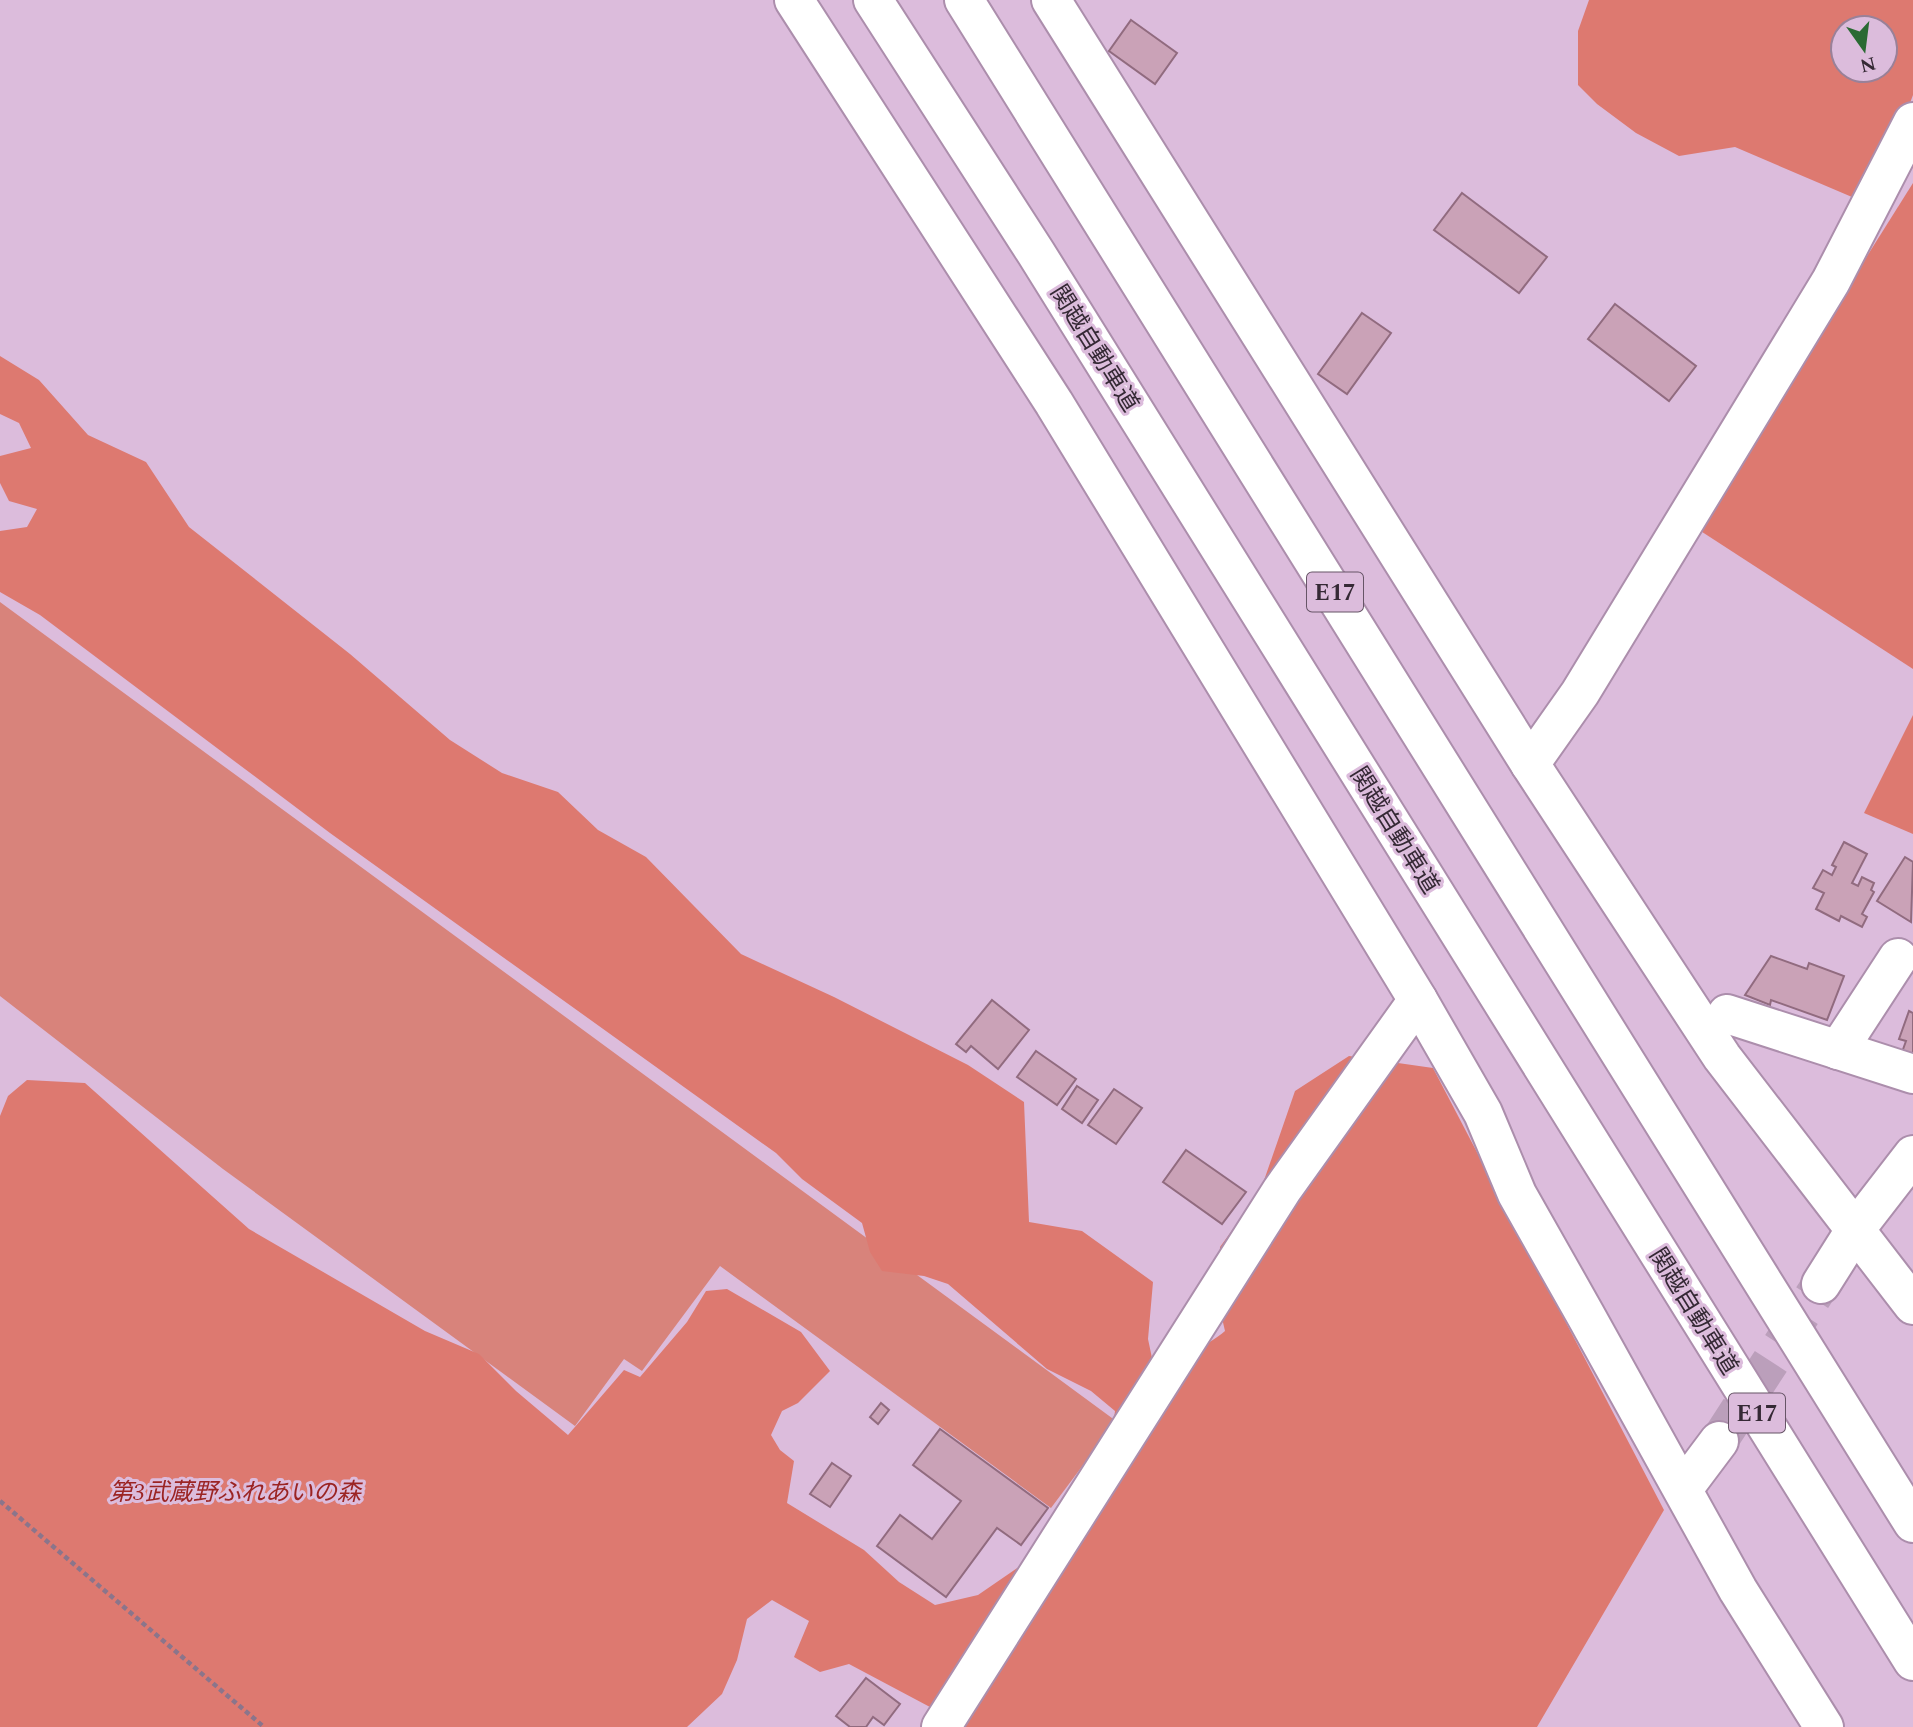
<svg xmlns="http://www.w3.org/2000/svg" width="1913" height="1727" font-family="Spectral,'Noto Sans JP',serif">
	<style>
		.green { fill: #d8837b }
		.forest { fill: #dd7970; fill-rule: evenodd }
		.building { fill: #caa2b7; stroke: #916b7f; stroke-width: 2 }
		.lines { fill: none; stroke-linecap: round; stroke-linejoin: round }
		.minor-tunnel { stroke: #bb9fbb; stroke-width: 38; stroke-dasharray: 38 19; stroke-linecap: butt }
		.minor-casing { stroke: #ac8eac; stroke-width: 42 }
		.highway-casing { stroke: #ac8eac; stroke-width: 42 }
		.path { stroke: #8b758b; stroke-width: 4.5; stroke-dasharray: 5 3.5; stroke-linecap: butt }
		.minor { stroke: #fff; stroke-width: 38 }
		.highway { stroke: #fff; stroke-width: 38 }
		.labels { text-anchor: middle; stroke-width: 6; stroke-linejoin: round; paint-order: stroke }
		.shield { fill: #dcbcdc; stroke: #675567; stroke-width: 2 }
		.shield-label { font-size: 23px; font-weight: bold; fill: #352935 }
		.street-label { font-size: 24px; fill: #352935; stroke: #dcbcdc }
		.park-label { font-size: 24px; font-style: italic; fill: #9b2423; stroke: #dcbcdc }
	</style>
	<rect width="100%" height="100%" fill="#dcbcdc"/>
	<!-- green -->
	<path class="green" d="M0,602L1116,1421L1051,1508L720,1266L642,1371L624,1359L575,1426L223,1169L0,996Z"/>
	<!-- forest -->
	<g class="forest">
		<path d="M1589,0H1913V95L1898,135L1859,200L1735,147L1679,156L1636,133L1597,104L1578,85V31ZM1843,28H1885V70H1843Z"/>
		<path d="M1913,183V669L1696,528Z"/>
		<path d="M0,356L39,380L88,435L146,462L189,527L350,654L450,740L502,773L558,792L598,830L646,857L741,954L834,997L968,1065L1024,1102L1029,1222L1082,1231L1153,1282L1148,1339L1152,1358C1176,1362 1206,1347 1225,1331L1218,1301L1220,1247L1260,1192L1295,1091L1349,1056L1433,1068L1664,1510L1537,1727H947L945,1715L849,1664L820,1672L794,1657L809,1621L772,1600L747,1619L737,1660L722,1694L687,1727H0V1116L8,1096L27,1080L85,1083L249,1229L425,1331L479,1354L516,1391L568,1435L624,1370L640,1377L687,1322L706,1291L727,1289L801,1332L830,1371L798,1403L782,1411L771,1435L780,1450L794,1461L787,1503L864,1550L899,1582L935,1605L978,1595L1029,1560L1111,1441L1115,1411L1091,1391L1047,1369L948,1284L924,1276L882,1271L870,1252L862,1223L802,1179L776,1153L330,833L40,615L0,592V531L27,527L37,509L9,501L0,483V456L31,448L19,423L0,414Z"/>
		<path d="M1913,715V834L1864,813Z"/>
	</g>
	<!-- building -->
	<g class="building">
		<path d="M1131,20L1177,53L1155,84L1109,51Z"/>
		<path d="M1462,193L1547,257L1519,293L1434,230Z"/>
		<path d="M1615,304L1696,366L1669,401L1588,339Z"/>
		<path d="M1362,313L1391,333L1347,394L1318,374Z"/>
		<path d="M1844,842L1867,854L1852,883L1858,886L1862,877L1874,883L1871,890L1874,892L1862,914L1867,917L1862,927L1841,916L1839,921L1816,909L1824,893L1813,888L1823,870L1832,875L1836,867L1832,865Z"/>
		<path d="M1905,857L1913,862L1911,922L1877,901Z"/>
		<path d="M1771,956L1807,969L1809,963L1844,976L1827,1020L1771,1000L1770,1005L1745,995Z"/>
		<path d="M992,1000L1029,1030L998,1069L971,1046L966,1052L956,1044Z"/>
		<path d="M1909,1011L1913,1013V1059L1901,1055L1906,1041L1899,1039Z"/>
		<path d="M1036,1051L1076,1079L1057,1105L1017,1077Z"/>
		<path d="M1077,1086L1098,1100L1082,1123L1062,1109Z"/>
		<path d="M1114,1089L1142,1108L1116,1144L1088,1125Z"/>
		<path d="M1186,1150L1246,1192L1222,1224L1163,1182Z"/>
		<path d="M881,1403L889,1410L878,1424L870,1417Z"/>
		<path d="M940,1429L1048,1508L1021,1545L997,1528L946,1597L877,1546L900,1515L932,1539L961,1501L913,1465Z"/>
		<path d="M832,1463L851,1476L830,1507L810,1494Z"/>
		<path d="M866,1678L900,1704L884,1725L873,1717L866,1727H850L836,1716Z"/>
	</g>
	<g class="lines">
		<!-- minor-tunnel -->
		<path class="minor-tunnel" d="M1719,1441L1821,1284"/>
		<defs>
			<g id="minor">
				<path d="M794,0L1054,403L1418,1000L1483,1113L1517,1194L1586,1316L1738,1590L1824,1727"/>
				<path d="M1051,0L1530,764L1722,1057L1913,1305"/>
				<path d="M1530,764L1580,693L1831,281L1913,122"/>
				<path d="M1727,1014L1913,1074"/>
				<path d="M1838,1050L1898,958"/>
				<path d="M1821,1284L1855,1230L1913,1155"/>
				<path d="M1683,1489L1719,1441"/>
				<path d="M941,1727L1282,1190L1418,1000"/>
			</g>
			<g id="highway">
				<path d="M873,0L1036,253L1913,1661"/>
				<path d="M964,0L1913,1523"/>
			</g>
		</defs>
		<!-- minor casing -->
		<use href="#minor" class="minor-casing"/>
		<!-- highway casing -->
		<use href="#highway" class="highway-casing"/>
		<!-- path -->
		<path class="path" d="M0,1501L264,1727"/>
		<!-- minor -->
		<use href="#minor" class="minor"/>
		<!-- highway -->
		<use href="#highway" class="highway"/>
	</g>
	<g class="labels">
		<!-- shield labels -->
		<g class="shield">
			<rect x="1307" y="572.5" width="56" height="39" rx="5"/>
			<rect x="1729" y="1393.5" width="56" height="39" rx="5"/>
		</g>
		<g class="shield-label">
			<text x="1335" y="600">E17</text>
			<text x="1757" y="1421">E17</text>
		</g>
		<!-- street labels -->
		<g class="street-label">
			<text transform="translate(1095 348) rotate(58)" y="8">関越自動車道</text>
			<text transform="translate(1395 830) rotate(58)" y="8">関越自動車道</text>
			<text transform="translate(1694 1311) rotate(58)" y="8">関越自動車道</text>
		</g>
		<!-- park labels -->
		<g class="park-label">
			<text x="235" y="1500">第3武蔵野ふれあいの森</text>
		</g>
	</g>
	<!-- north arrow -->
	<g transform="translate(1864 49) rotate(166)"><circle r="33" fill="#dcbcdc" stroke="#998199" stroke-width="2"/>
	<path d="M0-5L12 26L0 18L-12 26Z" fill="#2a6a33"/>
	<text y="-10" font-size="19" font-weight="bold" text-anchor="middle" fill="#352935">N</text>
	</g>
</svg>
